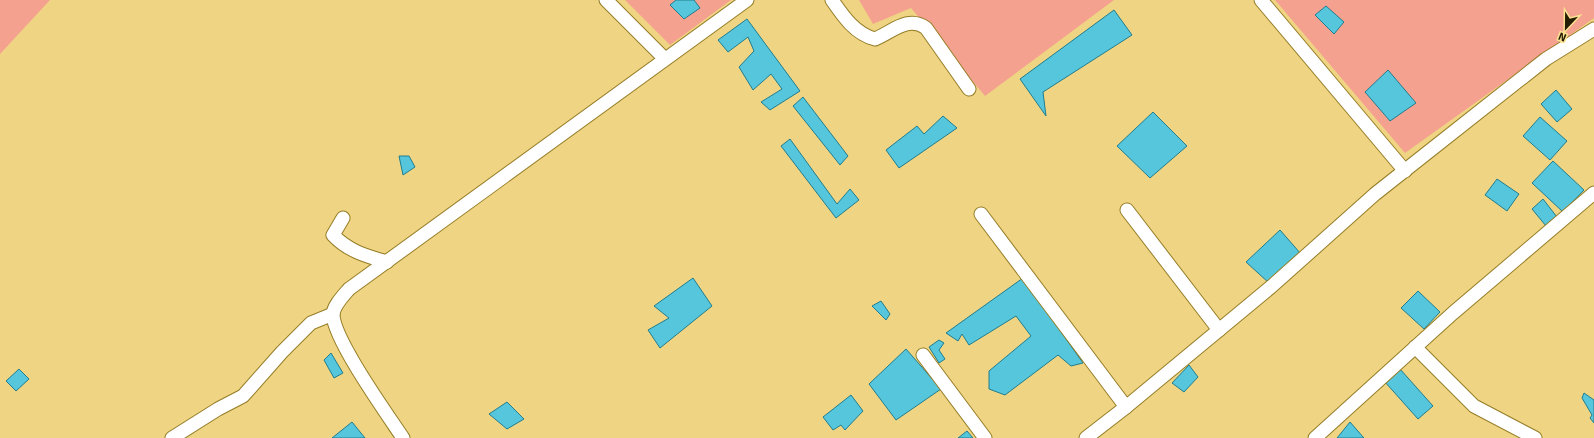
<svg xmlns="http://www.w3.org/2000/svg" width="1594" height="438" font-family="Signika,sans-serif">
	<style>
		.green { fill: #f5a18f }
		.building { fill: #55c6dc; stroke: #227d8e }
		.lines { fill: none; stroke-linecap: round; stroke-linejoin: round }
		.minor-casing { stroke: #957d27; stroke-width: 15 }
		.minor { stroke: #fff; stroke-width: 13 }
	</style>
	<rect width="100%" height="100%" fill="#efd583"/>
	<!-- green -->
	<g class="green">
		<path d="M0,0H50L0,54Z"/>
		<path d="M625,0H731L670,45Z"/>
		<path d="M859,0H1114L985,96L911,8L873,24Z"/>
		<path d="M1275,0H1594V18L1405,153Z"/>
	</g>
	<!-- building -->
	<g class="building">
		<path d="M676,0H694L700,8L684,19L670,5Z"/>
		<path d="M1326,6L1344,22L1334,34L1315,15Z"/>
		<path d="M1114,10L1132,35L1043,92L1046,116L1020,79Z"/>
		<path d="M747,19L800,91L770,110L761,102L782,89L771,74L753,90L739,67L754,51L748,37L728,52L718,40Z"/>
		<path d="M1388,70L1416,103L1390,121L1365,92Z"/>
		<path d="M1556,90L1572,109L1557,122L1541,104Z"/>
		<path d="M803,97L848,156L840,165L793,106Z"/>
		<path d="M1153,112L1187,146L1150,178L1117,146Z"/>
		<path d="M943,116L957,128L899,168L886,150L917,126L924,134Z"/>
		<path d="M1540,117L1567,141L1550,160L1523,136Z"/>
		<path d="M790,139L837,204L850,189L859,200L836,218L781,146Z"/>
		<path d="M399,156H409L415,167L403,175Z"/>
		<path d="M1553,161L1584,190L1563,212L1532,183Z"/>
		<path d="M1497,179L1519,194L1507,211L1485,195Z"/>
		<path d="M1543,199L1557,217L1546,226L1532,209Z"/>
		<path d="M1280,230L1301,254L1269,283L1246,262Z"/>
		<path d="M693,278L712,306L660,348L648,330L669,318L654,306Z"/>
		<path d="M1023,278L1083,363L1071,366L1058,355L1005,395L989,389V371L1031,336L1016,316L969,345L962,334L958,341L946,333Z"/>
		<path d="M1418,291L1440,312L1424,329L1401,308Z"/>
		<path d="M881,301L890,314L886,320L872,306Z"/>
		<path d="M939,340L944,343L939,350L945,359L939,363L929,347Z"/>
		<path d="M906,349L941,389L896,420L869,384Z"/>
		<path d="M331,353L343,373L334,378L324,360Z"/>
		<path d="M1189,365L1198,377L1184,392L1172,383Z"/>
		<path d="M19,369L29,379L16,391L6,381Z"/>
		<path d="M1400,369L1433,406L1418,419L1385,382Z"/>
		<path d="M1584,393L1594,400V423L1590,418L1592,415L1582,398Z"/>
		<path d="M851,395L863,411L845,430L841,425L833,430L823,417Z"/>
		<path d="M507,402L524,419L507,429L489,414Z"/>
		<path d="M352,422L365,438H332Z"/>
		<path d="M1350,422L1364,438H1337Z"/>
		<path d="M967,431L973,438H958Z"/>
	</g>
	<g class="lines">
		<defs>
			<g id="minor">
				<path d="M606,0L665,59"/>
				<path d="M832,0C843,16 855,34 875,39C892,32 908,15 926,28L969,89"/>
				<path d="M1261,0L1405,171"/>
				<path d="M1127,210L1219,330"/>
				<path d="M981,214L1126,407"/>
				<path d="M343,218L333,235C348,251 366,256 387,262"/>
				<path d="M1415,347L1474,406L1535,438"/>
				<path d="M923,355L985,438"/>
				<path d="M172,438L218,409L243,396L282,352L311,323L333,314"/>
				<path d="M403,438C387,414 334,340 333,315C333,306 343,296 349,289L747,0"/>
				<path d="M1086,438L1126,407L1272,286L1375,194L1546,59L1594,29"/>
				<path d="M1315,438L1453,313L1594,193"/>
			</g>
		</defs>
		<!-- minor casing -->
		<use href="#minor" class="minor-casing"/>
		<!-- minor -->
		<use href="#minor" class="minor"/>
	</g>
	<!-- north arrow -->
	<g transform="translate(1566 28) rotate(202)" stroke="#fce290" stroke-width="3" paint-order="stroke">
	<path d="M0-3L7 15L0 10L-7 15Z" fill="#241c03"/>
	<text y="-6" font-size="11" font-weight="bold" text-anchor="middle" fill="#241c03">N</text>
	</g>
</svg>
